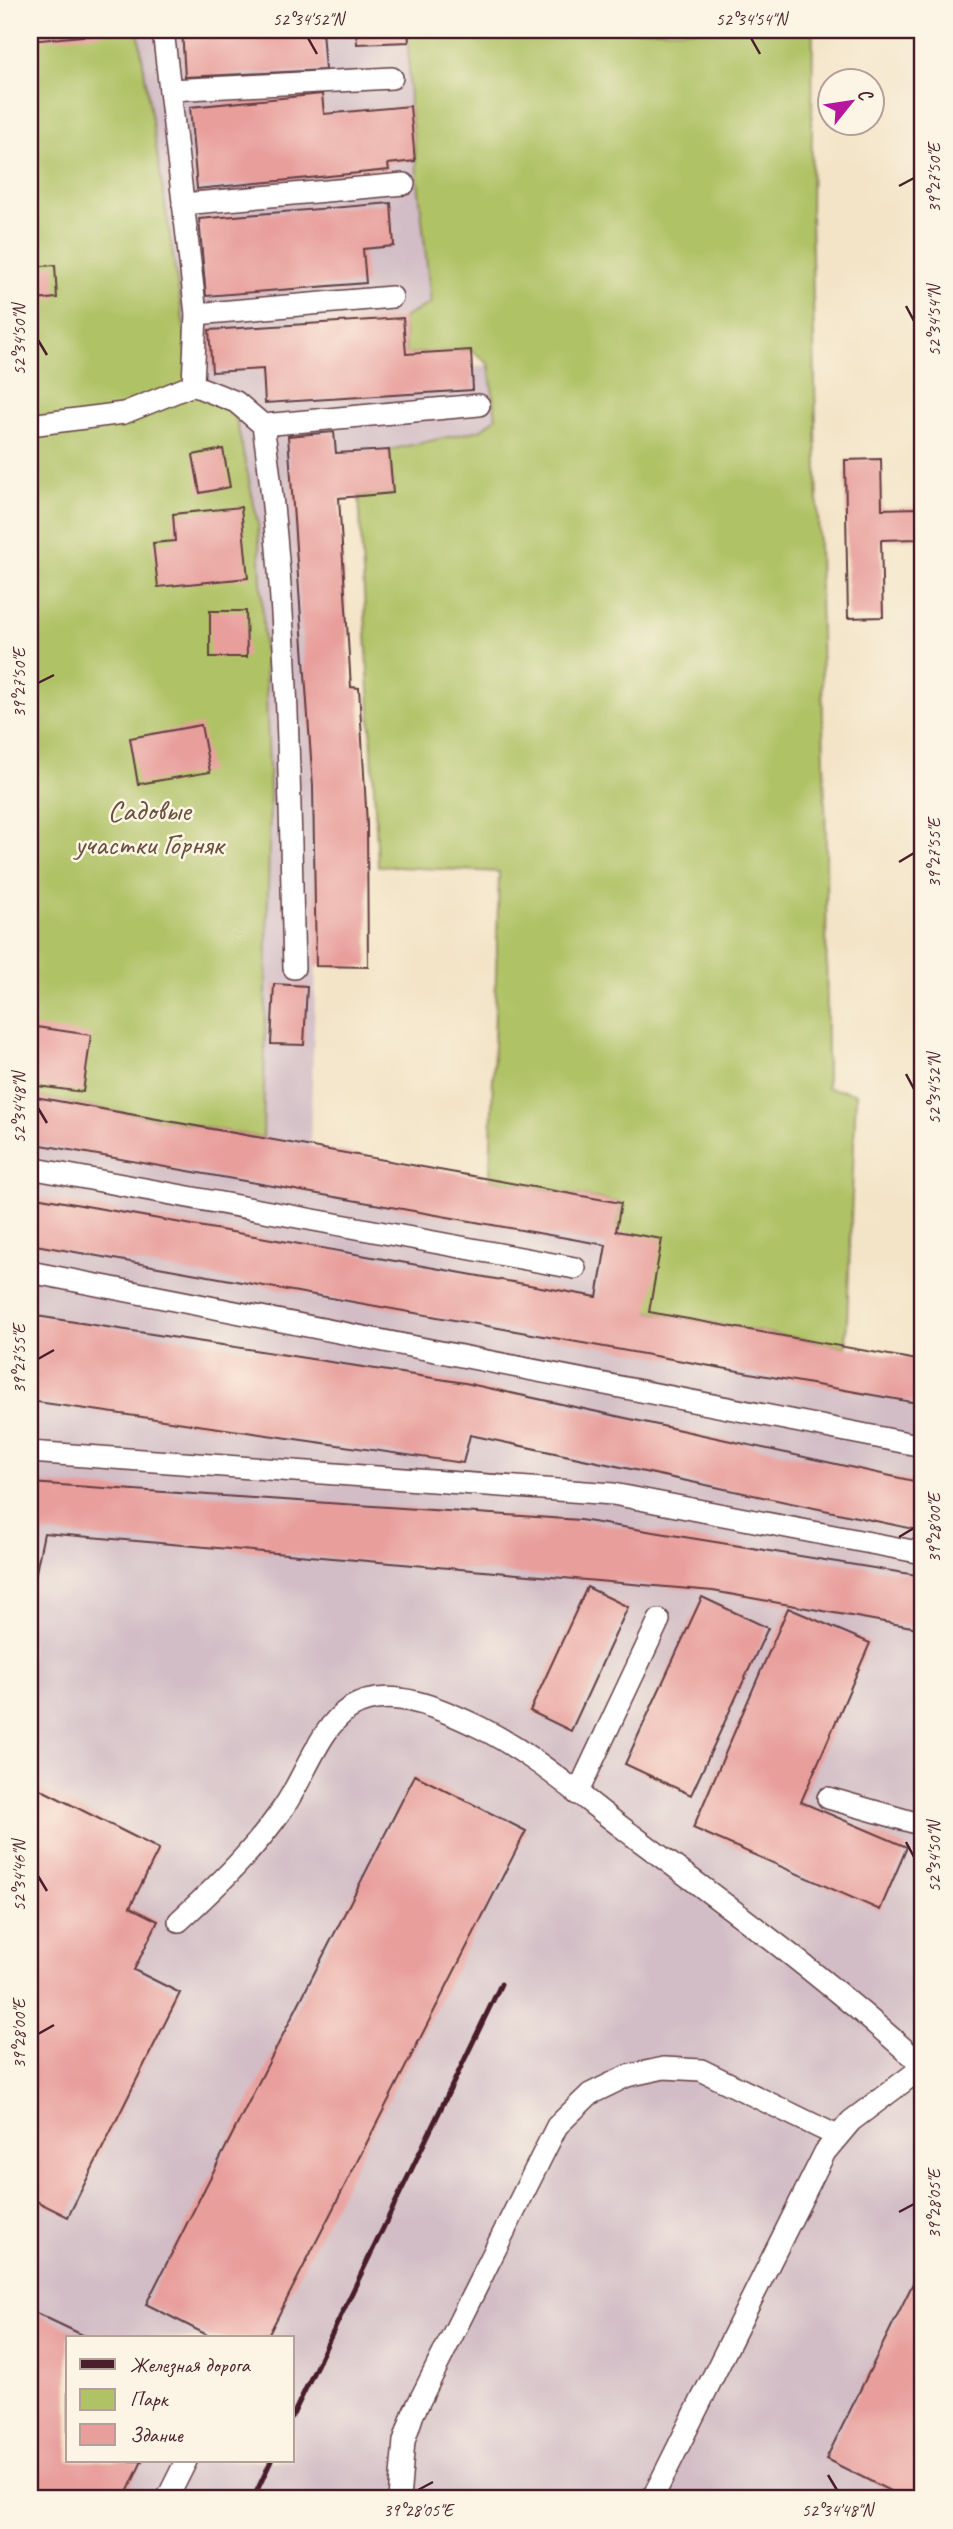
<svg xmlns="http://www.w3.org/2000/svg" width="953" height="2529" font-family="Caveat,sans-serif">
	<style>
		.industrial { fill: #d2bdc6; fill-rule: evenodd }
		.green { fill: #b0c266; stroke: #7d7048; stroke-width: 2 }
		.building { fill: #e89f9c }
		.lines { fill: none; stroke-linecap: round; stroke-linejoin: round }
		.service-casing { stroke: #633d42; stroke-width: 24 }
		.service { stroke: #fff; stroke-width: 21 }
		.rail { stroke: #4a1f2b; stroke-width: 5 }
		.ticks { fill: none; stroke: #4a1f2b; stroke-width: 2.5 }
		.labels { text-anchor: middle; stroke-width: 5; stroke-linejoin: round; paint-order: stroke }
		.park-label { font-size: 30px; fill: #69503d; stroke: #fcf5e5 }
		.neatline { fill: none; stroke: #4a1f2b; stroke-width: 2.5 }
		.ticks-label { font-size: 18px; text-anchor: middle; fill: #4a1f2b }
	</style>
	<rect width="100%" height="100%" fill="#fcf5e5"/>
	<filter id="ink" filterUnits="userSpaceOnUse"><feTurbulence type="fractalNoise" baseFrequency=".0143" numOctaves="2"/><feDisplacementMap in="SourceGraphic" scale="14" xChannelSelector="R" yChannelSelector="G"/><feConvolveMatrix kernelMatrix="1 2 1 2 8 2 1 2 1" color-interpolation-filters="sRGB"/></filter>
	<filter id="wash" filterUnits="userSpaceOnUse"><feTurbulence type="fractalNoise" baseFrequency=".00686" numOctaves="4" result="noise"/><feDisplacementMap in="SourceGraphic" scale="28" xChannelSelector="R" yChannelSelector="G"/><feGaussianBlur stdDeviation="1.57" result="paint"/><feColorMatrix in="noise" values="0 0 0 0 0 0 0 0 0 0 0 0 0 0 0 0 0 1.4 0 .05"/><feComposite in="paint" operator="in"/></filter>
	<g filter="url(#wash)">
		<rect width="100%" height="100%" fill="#f3e4c7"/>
		<!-- industrial -->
		<path class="industrial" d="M138,30H408L410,106L431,303L407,354L471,350L472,368L489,364L496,419L480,430L390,450L393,493L339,499L351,687L367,825L368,967L316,966L310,1146L621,1203L649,1312L923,1361V2499H30V1096L263,1138L270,794L258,523L193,385ZM68,2338H292V2461H68Z"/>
		<!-- green -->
		<g class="green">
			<path d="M30,30H138L193,385L235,414L258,523L263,618L270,794L263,1138L30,1096Z"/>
			<path d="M408,30H813L811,215L826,845L827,1088L856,1093L846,1347L649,1312L616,1231L621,1203L490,1179L499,872L378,866L359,496L393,492L389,450L480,430L496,418L489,364L471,350L406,354L403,318L431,303L410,106Z"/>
		</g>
		<g id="blocks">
			<!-- building -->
			<g class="building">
				<path d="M30,30H103V34L30,41Z"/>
				<path d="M182,30H322L325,70L185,77Z"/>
				<path d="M356,30H408L409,42L357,44Z"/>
				<path d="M322,94L324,114L410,106L415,161L388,164L389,170L197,189L190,107Z"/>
				<path d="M391,203L394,246L363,249L366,283L206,296L199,219Z"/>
				<path d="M55,265L57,298L35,300L36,317L30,318V267Z"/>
				<path d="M403,318L406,354L471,350L473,390L265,403L263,369L212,372L209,330Z"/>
				<path d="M334,432L336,453L389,450L393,493L339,498L351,687L359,688L367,825L368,967L316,966L313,786L288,436Z"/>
				<path d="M223,449L230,487L200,493L193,455Z"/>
				<path d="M881,459L882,509L917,508V539L881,540L883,617L848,618L845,460Z"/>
				<path d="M241,507L248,578L158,587L153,543L175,541L173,514Z"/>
				<path d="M210,611H246L247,657H210Z"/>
				<path d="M201,725L210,772L138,784L130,738Z"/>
				<path d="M274,984L307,986L304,1045L271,1044Z"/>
				<path d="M30,1026L91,1035L83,1092L30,1085Z"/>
				<path d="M921,1079H923V1108H920Z"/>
				<path d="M30,1096L621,1203L616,1231L662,1239L649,1312L923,1361V1404L30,1244V1196L597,1297L606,1245L30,1143Z"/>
				<path d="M30,1315L465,1383L923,1483V1531L470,1435L463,1463L30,1401Z"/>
				<path d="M30,1483L580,1520L923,1576V1629L713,1591L44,1533L30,1601Z"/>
				<path d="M587,1587L628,1607L571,1731L530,1711Z"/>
				<path d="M702,1597L768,1628L691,1795L625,1764Z"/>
				<path d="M788,1608L870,1643L801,1802L907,1847L880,1910L693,1828Z"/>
				<path d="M415,1775L526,1831L267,2338H213L146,2304Z"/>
				<path d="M30,1784L159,1849L130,1907L158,1921L134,1970L180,1993L68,2217L30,2198Z"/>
				<path d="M923,2263V2499H906L826,2459Z"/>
				<path d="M30,2310L89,2338H68V2461H142L124,2499H30Z"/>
			</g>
		</g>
	</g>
	<g filter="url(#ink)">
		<use href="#blocks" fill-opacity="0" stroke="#633d42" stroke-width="2"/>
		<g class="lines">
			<defs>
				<g id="service">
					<path d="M170,90L392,78"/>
					<path d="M183,204L404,184"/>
					<path d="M196,314L392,297"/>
					<path d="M193,385L236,402L263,425C289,604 289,787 294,968"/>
					<path d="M30,425L124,413L193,385L196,314L163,30"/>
					<path d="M263,425L479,405"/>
					<path d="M30,1168L575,1268"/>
					<path d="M30,1272L923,1446"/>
					<path d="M30,1452L613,1494L923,1553"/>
					<path d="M577,1794L659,1620"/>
					<path d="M828,1798L923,1825"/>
					<path d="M179,1921C217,1886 254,1851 283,1808C304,1779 320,1726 350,1708C390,1684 444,1710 481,1728C535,1755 580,1796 628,1832C728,1906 831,1982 923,2066"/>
					<path d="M167,2499L186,2461"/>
					<path d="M399,2499L404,2441L413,2414L557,2126L590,2094L627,2076L664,2068L701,2070L837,2136"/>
					<path d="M652,2499L825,2152L851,2121L923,2067"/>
				</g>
			</defs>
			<!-- service casing -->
			<use href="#service" class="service-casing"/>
			<!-- service -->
			<use href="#service" class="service"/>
			<!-- rail -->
			<g class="rail">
				<path d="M292,2417L501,1984"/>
				<path d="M253,2499L271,2461"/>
			</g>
		</g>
	</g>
	<!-- ticks -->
	<path class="ticks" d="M308,38L317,54M751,38L760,54M899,186L914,178M906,306L914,321M38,340L47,355M38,683L54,675M899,862L914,853M906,1074L914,1089M38,1108L47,1123M38,1359L54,1350M899,1537L914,1528M906,1842L914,1857M38,1876L47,1891M38,2034L54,2025M899,2212L914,2204M828,2475L837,2490M418,2490L433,2482"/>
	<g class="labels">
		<!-- park labels -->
		<g class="park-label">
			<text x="149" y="820">Садовые<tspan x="149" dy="34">участки Горняк</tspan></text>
		</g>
	</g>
	<!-- margin -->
	<rect width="953" height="2529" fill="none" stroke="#fcf5e5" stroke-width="77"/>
	<!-- legend -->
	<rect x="66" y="2336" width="228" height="126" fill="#fcf5e5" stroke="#b59f9b" stroke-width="2"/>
	<rect x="80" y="2359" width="35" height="10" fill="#4a1f2b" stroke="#b59f9b" stroke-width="2"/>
	<text x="130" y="2372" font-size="21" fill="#4a1f2b">Железная дорога</text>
	<rect x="80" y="2389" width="35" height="21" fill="#b0c266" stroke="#b59f9b" stroke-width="2"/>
	<text x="130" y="2406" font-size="21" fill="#4a1f2b">Парк</text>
	<rect x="80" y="2424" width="35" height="21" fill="#e89f9c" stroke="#b59f9b" stroke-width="2"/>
	<text x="130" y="2442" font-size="21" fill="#4a1f2b">Здание</text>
	<!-- north arrow -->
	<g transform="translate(851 102) rotate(60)"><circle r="33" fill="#fcf5e5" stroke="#b59f9b" stroke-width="2"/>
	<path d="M0-5L12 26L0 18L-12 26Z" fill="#b5179e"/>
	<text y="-10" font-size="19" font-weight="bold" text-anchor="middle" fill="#4a1f2b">С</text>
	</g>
	<rect x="38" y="38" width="876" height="2452" class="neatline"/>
	<g class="ticks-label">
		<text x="308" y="25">52°34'52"N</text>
		<text x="751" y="25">52°34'54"N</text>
		<text transform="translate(934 178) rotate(-90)" y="6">39°27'50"E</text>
		<text transform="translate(934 321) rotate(-90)" y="6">52°34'54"N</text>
		<text transform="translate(19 340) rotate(-90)" y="6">52°34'50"N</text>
		<text transform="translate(19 683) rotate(-90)" y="6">39°27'50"E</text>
		<text transform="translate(934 853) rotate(-90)" y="6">39°27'55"E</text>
		<text transform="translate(934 1089) rotate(-90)" y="6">52°34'52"N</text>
		<text transform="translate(19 1108) rotate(-90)" y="6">52°34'48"N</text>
		<text transform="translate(19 1359) rotate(-90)" y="6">39°27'55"E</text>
		<text transform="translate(934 1528) rotate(-90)" y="6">39°28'00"E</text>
		<text transform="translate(934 1857) rotate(-90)" y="6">52°34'50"N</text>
		<text transform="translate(19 1876) rotate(-90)" y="6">52°34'46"N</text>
		<text transform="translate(19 2034) rotate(-90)" y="6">39°28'00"E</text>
		<text transform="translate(934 2204) rotate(-90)" y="6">39°28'05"E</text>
		<text x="418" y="2516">39°28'05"E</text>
		<text x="837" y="2516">52°34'48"N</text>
	</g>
</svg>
